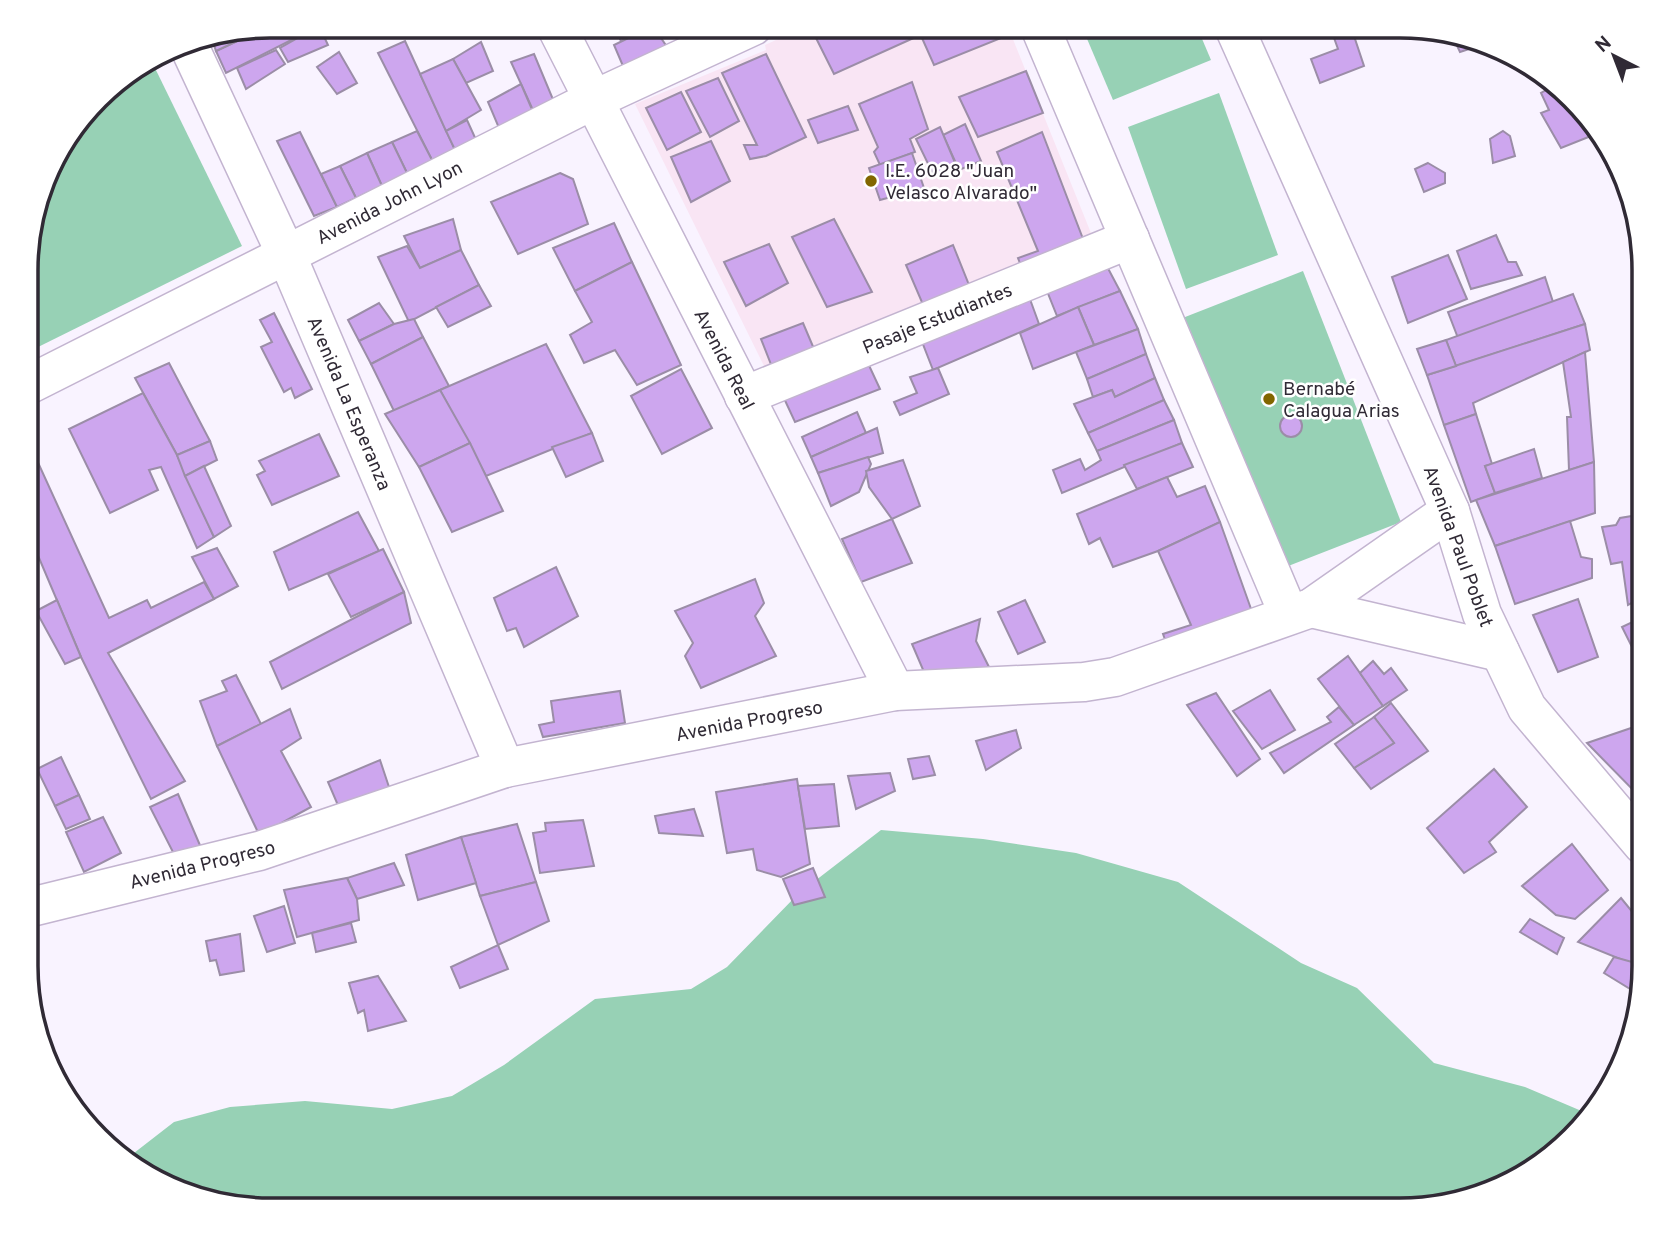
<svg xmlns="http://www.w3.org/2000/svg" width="1670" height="1237" font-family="Overpass,sans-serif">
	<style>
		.education { fill: #f9e5f4 }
		.green { fill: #97d1b5 }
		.building { fill: #cda6ee; stroke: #9b8da7; stroke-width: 2 }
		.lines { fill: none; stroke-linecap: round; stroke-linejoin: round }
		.minor-casing { stroke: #c3b4d0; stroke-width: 41 }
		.major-casing { stroke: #c3b4d0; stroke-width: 41 }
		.minor { stroke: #fff; stroke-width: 38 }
		.major { stroke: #fff; stroke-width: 38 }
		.poi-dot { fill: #826600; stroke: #fff; stroke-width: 2.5 }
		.labels { text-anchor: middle; stroke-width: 5; stroke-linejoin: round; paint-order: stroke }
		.poi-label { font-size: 19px; fill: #302a35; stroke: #fff; text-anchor: start }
		.street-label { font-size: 19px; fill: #302a35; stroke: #fff }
		.rim { fill: none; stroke: #302a35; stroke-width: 3.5 }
	</style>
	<rect width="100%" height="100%" fill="#f9f3ff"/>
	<!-- education -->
	<path class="education" d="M807,26L1008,27L1097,248L768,374L635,104L766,50L765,45Z"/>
	<!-- green -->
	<g class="green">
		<path d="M1082,27H1197L1211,60L1113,100Z"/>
		<path d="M152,62L242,246L28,352V238L59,149L110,87Z"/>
		<path d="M1219,93L1278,255L1186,289L1128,127Z"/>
		<path d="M1303,271L1401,522L1278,570L1180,319Z"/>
		<path d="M881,830L983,839L1076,853L1178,882L1301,963L1357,988L1434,1063L1525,1087L1591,1115L1583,1127L1507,1186L1399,1211L255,1210L177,1192L125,1160L174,1122L230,1107L305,1101L392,1109L452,1096L504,1065L595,999L691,989L727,967L798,894Z"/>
	</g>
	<!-- building -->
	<g class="building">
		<path d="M319,26L328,45L288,62L280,48Z"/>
		<path d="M319,26L226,73L216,51L267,27Z"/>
		<path d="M613,26H653L621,41Z"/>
		<path d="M653,26L669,50L626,73L614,45Z"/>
		<path d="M267,27L216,51L211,36Z"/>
		<path d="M840,27H938L834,74L815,36Z"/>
		<path d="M956,27H1008L1011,34L934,65L922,38Z"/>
		<path d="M1344,27H1351L1364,66L1320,83L1311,59L1338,49L1333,35Z"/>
		<path d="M1360,27H1379L1362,32Z"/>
		<path d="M1452,35L1480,42L1481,45L1460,52Z"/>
		<path d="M405,41L456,152L433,162L378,53Z"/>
		<path d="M481,42L493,71L466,83L453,59Z"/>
		<path d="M276,50L285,64L246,89L237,68Z"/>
		<path d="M339,52L357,83L337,94L317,67Z"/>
		<path d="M534,54L557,109L537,119L511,62Z"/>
		<path d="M766,54L806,137L766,156L750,159L744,145H757L722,73Z"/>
		<path d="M453,59L481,110L446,131L420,74Z"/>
		<path d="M1026,71L1043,113L978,137L959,97Z"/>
		<path d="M718,78L739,121L710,137L686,91Z"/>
		<path d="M912,82L928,129L910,139L915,152L880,165L874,152L878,147L859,104Z"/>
		<path d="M521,84L534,114L499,128L488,102Z"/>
		<path d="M1557,84L1596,134L1561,148L1541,113L1549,110L1541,93Z"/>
		<path d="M681,92L701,132L667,150L646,108Z"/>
		<path d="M848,106L858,130L818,143L808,120Z"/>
		<path d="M467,120L477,142L456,152L446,131Z"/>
		<path d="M965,124L981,161L959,170L943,135Z"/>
		<path d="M940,127L956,165L934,176L916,139Z"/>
		<path d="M417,131L433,162L407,173L392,142Z"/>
		<path d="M1503,131L1510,136L1515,156L1493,163L1490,139Z"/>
		<path d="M300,132L337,207L314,216L277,141Z"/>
		<path d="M1042,132L1088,252L1025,276L1018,258L1038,251L997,152Z"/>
		<path d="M711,141L730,181L691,202L671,157Z"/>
		<path d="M392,142L407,173L382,186L367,153Z"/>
		<path d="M367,153L382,186L356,198L340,166Z"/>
		<path d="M912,153L924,188L880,200L869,168Z"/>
		<path d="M1428,163L1445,173V183L1424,192L1415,169Z"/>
		<path d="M340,166L356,198L337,207L321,174Z"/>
		<path d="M560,173L573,179L588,224L518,254L491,202Z"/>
		<path d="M453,219L461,250L420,268L404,236Z"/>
		<path d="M834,219L872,292L827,307L792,237Z"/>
		<path d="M614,223L632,262L575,291L553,248Z"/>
		<path d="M1496,235L1508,262H1516L1522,275L1471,289L1457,251Z"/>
		<path d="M769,244L788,283L746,306L724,262Z"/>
		<path d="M953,245L973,295L927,314L906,265Z"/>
		<path d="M407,246L420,268L461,250L479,285L409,322L378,257Z"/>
		<path d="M1448,255L1467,299L1408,323L1392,277Z"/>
		<path d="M1102,257L1120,291L1057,316L1045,286Z"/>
		<path d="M632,262L681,365L637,385L615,350L584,363L570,335L592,322L575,291Z"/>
		<path d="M1545,277L1553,302L1458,338L1448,312Z"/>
		<path d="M1644,280V324L1638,281Z"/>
		<path d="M479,285L491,306L448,327L436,307Z"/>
		<path d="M1027,291L1039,324L933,370L919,334Z"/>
		<path d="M1120,291L1138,329L1094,345L1078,307Z"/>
		<path d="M1573,294L1585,324L1456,366L1446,340Z"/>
		<path d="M379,303L394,324L359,341L348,320Z"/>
		<path d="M1078,307L1094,345L1033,369L1020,333Z"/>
		<path d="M274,313L312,389L295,398L291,388L284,392L261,347L272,342L260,320Z"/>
		<path d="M414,319L423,337L371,364L359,341L394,324Z"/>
		<path d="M803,323L817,356L774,372L761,339Z"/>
		<path d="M1585,324L1590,350L1473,403L1476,414L1444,425L1427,375Z"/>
		<path d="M1138,329L1146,354L1087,379L1076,352Z"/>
		<path d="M423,337L449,386L394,411L371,364Z"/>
		<path d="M1446,340L1456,366L1427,375L1417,349Z"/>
		<path d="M546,344L592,433L486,476L440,390Z"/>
		<path d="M1585,352L1594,462L1569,470L1567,417H1571L1563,362Z"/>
		<path d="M1146,354L1155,378L1115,397L1112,390L1093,397L1087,379Z"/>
		<path d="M866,359L880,389L795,422L782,394Z"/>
		<path d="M169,363L210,441L177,455L135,378Z"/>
		<path d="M938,368L949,394L900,415L894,402L917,393L910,377Z"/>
		<path d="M681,369L712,428L662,454L631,396Z"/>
		<path d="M1155,378L1164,400L1088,433L1074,404L1112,390L1115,397Z"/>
		<path d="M440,390L470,443L419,467L385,414Z"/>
		<path d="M143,393L177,455L214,537L197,548L161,467L149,470L158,490L110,513L69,429Z"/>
		<path d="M1164,400L1174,420L1097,451L1088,433Z"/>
		<path d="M857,412L866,433L811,457L802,437Z"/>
		<path d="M1476,414L1492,464L1485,466L1495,493L1471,502L1444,425Z"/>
		<circle cx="1291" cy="426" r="11"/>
		<path d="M1174,420L1182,443L1062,493L1053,470L1080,459L1085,470L1101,460L1097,451Z"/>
		<path d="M877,428L883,453L818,473L811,457Z"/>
		<path d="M592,433L603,461L566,477L552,447Z"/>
		<path d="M319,434L339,476L272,505L257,475L265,471L259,461Z"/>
		<path d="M210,441L217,460L185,476L177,455Z"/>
		<path d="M470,443L503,511L452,532L419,467Z"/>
		<path d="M1182,443L1193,467L1137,489L1124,465Z"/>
		<path d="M30,445L109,618L147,600L151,608L204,582L214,599L108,653L185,781L151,799L81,657L28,532Z"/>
		<path d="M1534,449L1542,478L1495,493L1485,466Z"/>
		<path d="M868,457L871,464L859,492L831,506L818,473Z"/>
		<path d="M903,460L920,506L892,519L869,487L866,471Z"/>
		<path d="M1594,462L1595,513L1495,546L1476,500Z"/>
		<path d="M204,466L231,526L214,537L185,476Z"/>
		<path d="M1167,477L1177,497L1205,486L1220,522L1158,551L1113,567L1100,538L1089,544L1077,514Z"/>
		<path d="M358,512L379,551L289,590L274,552Z"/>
		<path d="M1644,514V554L1633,558L1643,597L1628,605L1622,562L1611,564L1602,527L1616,525L1620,518Z"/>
		<path d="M892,519L912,563L861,582L842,539Z"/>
		<path d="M1570,521L1581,557L1592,559V578L1515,604L1495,546Z"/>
		<path d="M1220,522L1255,620L1168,648L1163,634L1191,625L1158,551Z"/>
		<path d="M28,532L36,548L28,551Z"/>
		<path d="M217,548L238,586L214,599L192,557Z"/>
		<path d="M383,549L404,592L351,617L328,574Z"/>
		<path d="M556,567L578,616L524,647L516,628L507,631L494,598Z"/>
		<path d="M755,579L764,603L755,616L776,656L701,688L685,656L693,643L675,611Z"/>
		<path d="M404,592L411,623L282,689L270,662Z"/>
		<path d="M1578,599L1598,657L1558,672L1533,615Z"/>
		<path d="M57,600L81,657L65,664L36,611Z"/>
		<path d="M1025,600L1045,642L1018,654L998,612Z"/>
		<path d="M1643,617V665H1641L1622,627Z"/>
		<path d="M980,619L976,641L992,673L924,672L912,644Z"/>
		<path d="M1348,656L1383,706L1354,725L1318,679Z"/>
		<path d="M1373,661L1384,674L1391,668L1407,690L1383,706L1360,673Z"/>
		<path d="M236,675L261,724L217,746L200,701L227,691L222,681Z"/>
		<path d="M1270,690L1295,730L1262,749L1233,711Z"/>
		<path d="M620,691L625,723L543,737L539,725L554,722L551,701Z"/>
		<path d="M1216,693L1260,759L1237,776L1187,705Z"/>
		<path d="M1391,703L1428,751L1371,789L1354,768L1394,743L1374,717Z"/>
		<path d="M1339,707L1354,725L1284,773L1270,753L1331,722L1327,717Z"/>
		<path d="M290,709L301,738L281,751L311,807L274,827L264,845L217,746Z"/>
		<path d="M1374,717L1394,743L1354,768L1335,744Z"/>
		<path d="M1643,724V791L1638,795L1587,743Z"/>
		<path d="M1016,730L1021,748L986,770L976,741Z"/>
		<path d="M929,756L935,775L913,779L908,759Z"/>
		<path d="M61,757L79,795L55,806L37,769Z"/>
		<path d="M380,760L391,793L340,810L328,782Z"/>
		<path d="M1494,769L1527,807L1489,842L1496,852L1464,873L1427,828Z"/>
		<path d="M890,773L895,791L856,809L848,776Z"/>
		<path d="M797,779L810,864L781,877L757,870L753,849L727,853L716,792Z"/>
		<path d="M834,784L839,826L805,829L798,786Z"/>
		<path d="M178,794L205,857L177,860L150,807Z"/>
		<path d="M79,795L90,819L66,829L55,806Z"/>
		<path d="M694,809L703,836L659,833L655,816Z"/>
		<path d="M103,817L121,853L84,872L66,832Z"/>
		<path d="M583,820L594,866L540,873L533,833L546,831L545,823Z"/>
		<path d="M517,824L536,882L480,896L461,837Z"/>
		<path d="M461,837L476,883L418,900L406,855Z"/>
		<path d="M1572,844L1608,890L1575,919L1556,915L1522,886Z"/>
		<path d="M394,863L404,885L357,899L347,878Z"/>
		<path d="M813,868L825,897L794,905L783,879Z"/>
		<path d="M347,878L357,899L359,920L297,937L284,890Z"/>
		<path d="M536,882L549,921L498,945L480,896Z"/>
		<path d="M1621,898L1643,925L1641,964L1630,963L1578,942Z"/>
		<path d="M284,906L295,943L267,952L254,916Z"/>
		<path d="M1530,919L1564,938L1557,954L1520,932Z"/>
		<path d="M351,923L356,942L316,952L312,933Z"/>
		<path d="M240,934L244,971L220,975L216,960L210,961L206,941Z"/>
		<path d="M498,945L508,969L460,988L451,967Z"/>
		<path d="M1614,957L1643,965L1640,995L1604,973Z"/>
		<path d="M378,976L406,1021L368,1031L364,1010L358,1013L349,983Z"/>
	</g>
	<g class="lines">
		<defs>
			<g id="minor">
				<path d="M556,26L895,691"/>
				<path d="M1040,27L1289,615"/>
				<path d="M187,42L286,254L505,768"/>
				<path d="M28,385L591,101L753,26"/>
				<path d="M744,396L1130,239"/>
				<path d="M1311,608L1500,652"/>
				<path d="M27,908L259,851L505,768L895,691L1084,682L1115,677L1311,608L1450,511"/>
			</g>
			<path id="major" d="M1234,27L1450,511L1482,614L1527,708L1643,845"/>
		</defs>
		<!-- minor casing -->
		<use href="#minor" class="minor-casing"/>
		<!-- major casing -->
		<use href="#major" class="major-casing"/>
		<!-- minor -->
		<use href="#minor" class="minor"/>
		<!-- major -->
		<use href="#major" class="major"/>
	</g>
	<!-- markers -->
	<g class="poi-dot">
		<circle cx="871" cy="181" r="7"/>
		<circle cx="1269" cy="399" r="7"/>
	</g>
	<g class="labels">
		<!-- poi labels -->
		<g class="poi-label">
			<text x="885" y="177">I.E. 6028 "Juan<tspan x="885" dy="22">Velasco Alvarado"</tspan></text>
			<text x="1283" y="395">Bernabé<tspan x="1283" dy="22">Calagua Arias</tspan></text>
		</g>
		<!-- street labels -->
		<g class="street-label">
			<text transform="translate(389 202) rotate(-27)" y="7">Avenida John Lyon</text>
			<text transform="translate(937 318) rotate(-22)" y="7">Pasaje Estudiantes</text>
			<text transform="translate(725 359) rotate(63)" y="7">Avenida Real</text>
			<text transform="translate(350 403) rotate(67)" y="7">Avenida La Esperanza</text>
			<text transform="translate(1459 546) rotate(70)" y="7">Avenida Paul Poblet</text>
			<text transform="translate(749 720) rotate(-11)" y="7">Avenida Progreso</text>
			<text transform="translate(202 864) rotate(-14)" y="7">Avenida Progreso</text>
		</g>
	</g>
	<!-- crop -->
	<path d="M0 0H1670V1237H0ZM270 38H1400A232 232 0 0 1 1632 270V966A232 232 0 0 1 1400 1198H270A232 232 0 0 1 38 966V270A232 232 0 0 1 270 38Z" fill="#fff" fill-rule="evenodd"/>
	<path class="rim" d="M270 38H1400A232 232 0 0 1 1632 270V966A232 232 0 0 1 1400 1198H270A232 232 0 0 1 38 966V270A232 232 0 0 1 270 38Z"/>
	<!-- north arrow -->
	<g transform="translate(1614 56) rotate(318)" stroke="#ffffff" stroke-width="5" paint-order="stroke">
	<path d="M0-5L12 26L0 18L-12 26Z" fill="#302a35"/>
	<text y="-10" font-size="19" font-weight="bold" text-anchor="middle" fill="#302a35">N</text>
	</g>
</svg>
